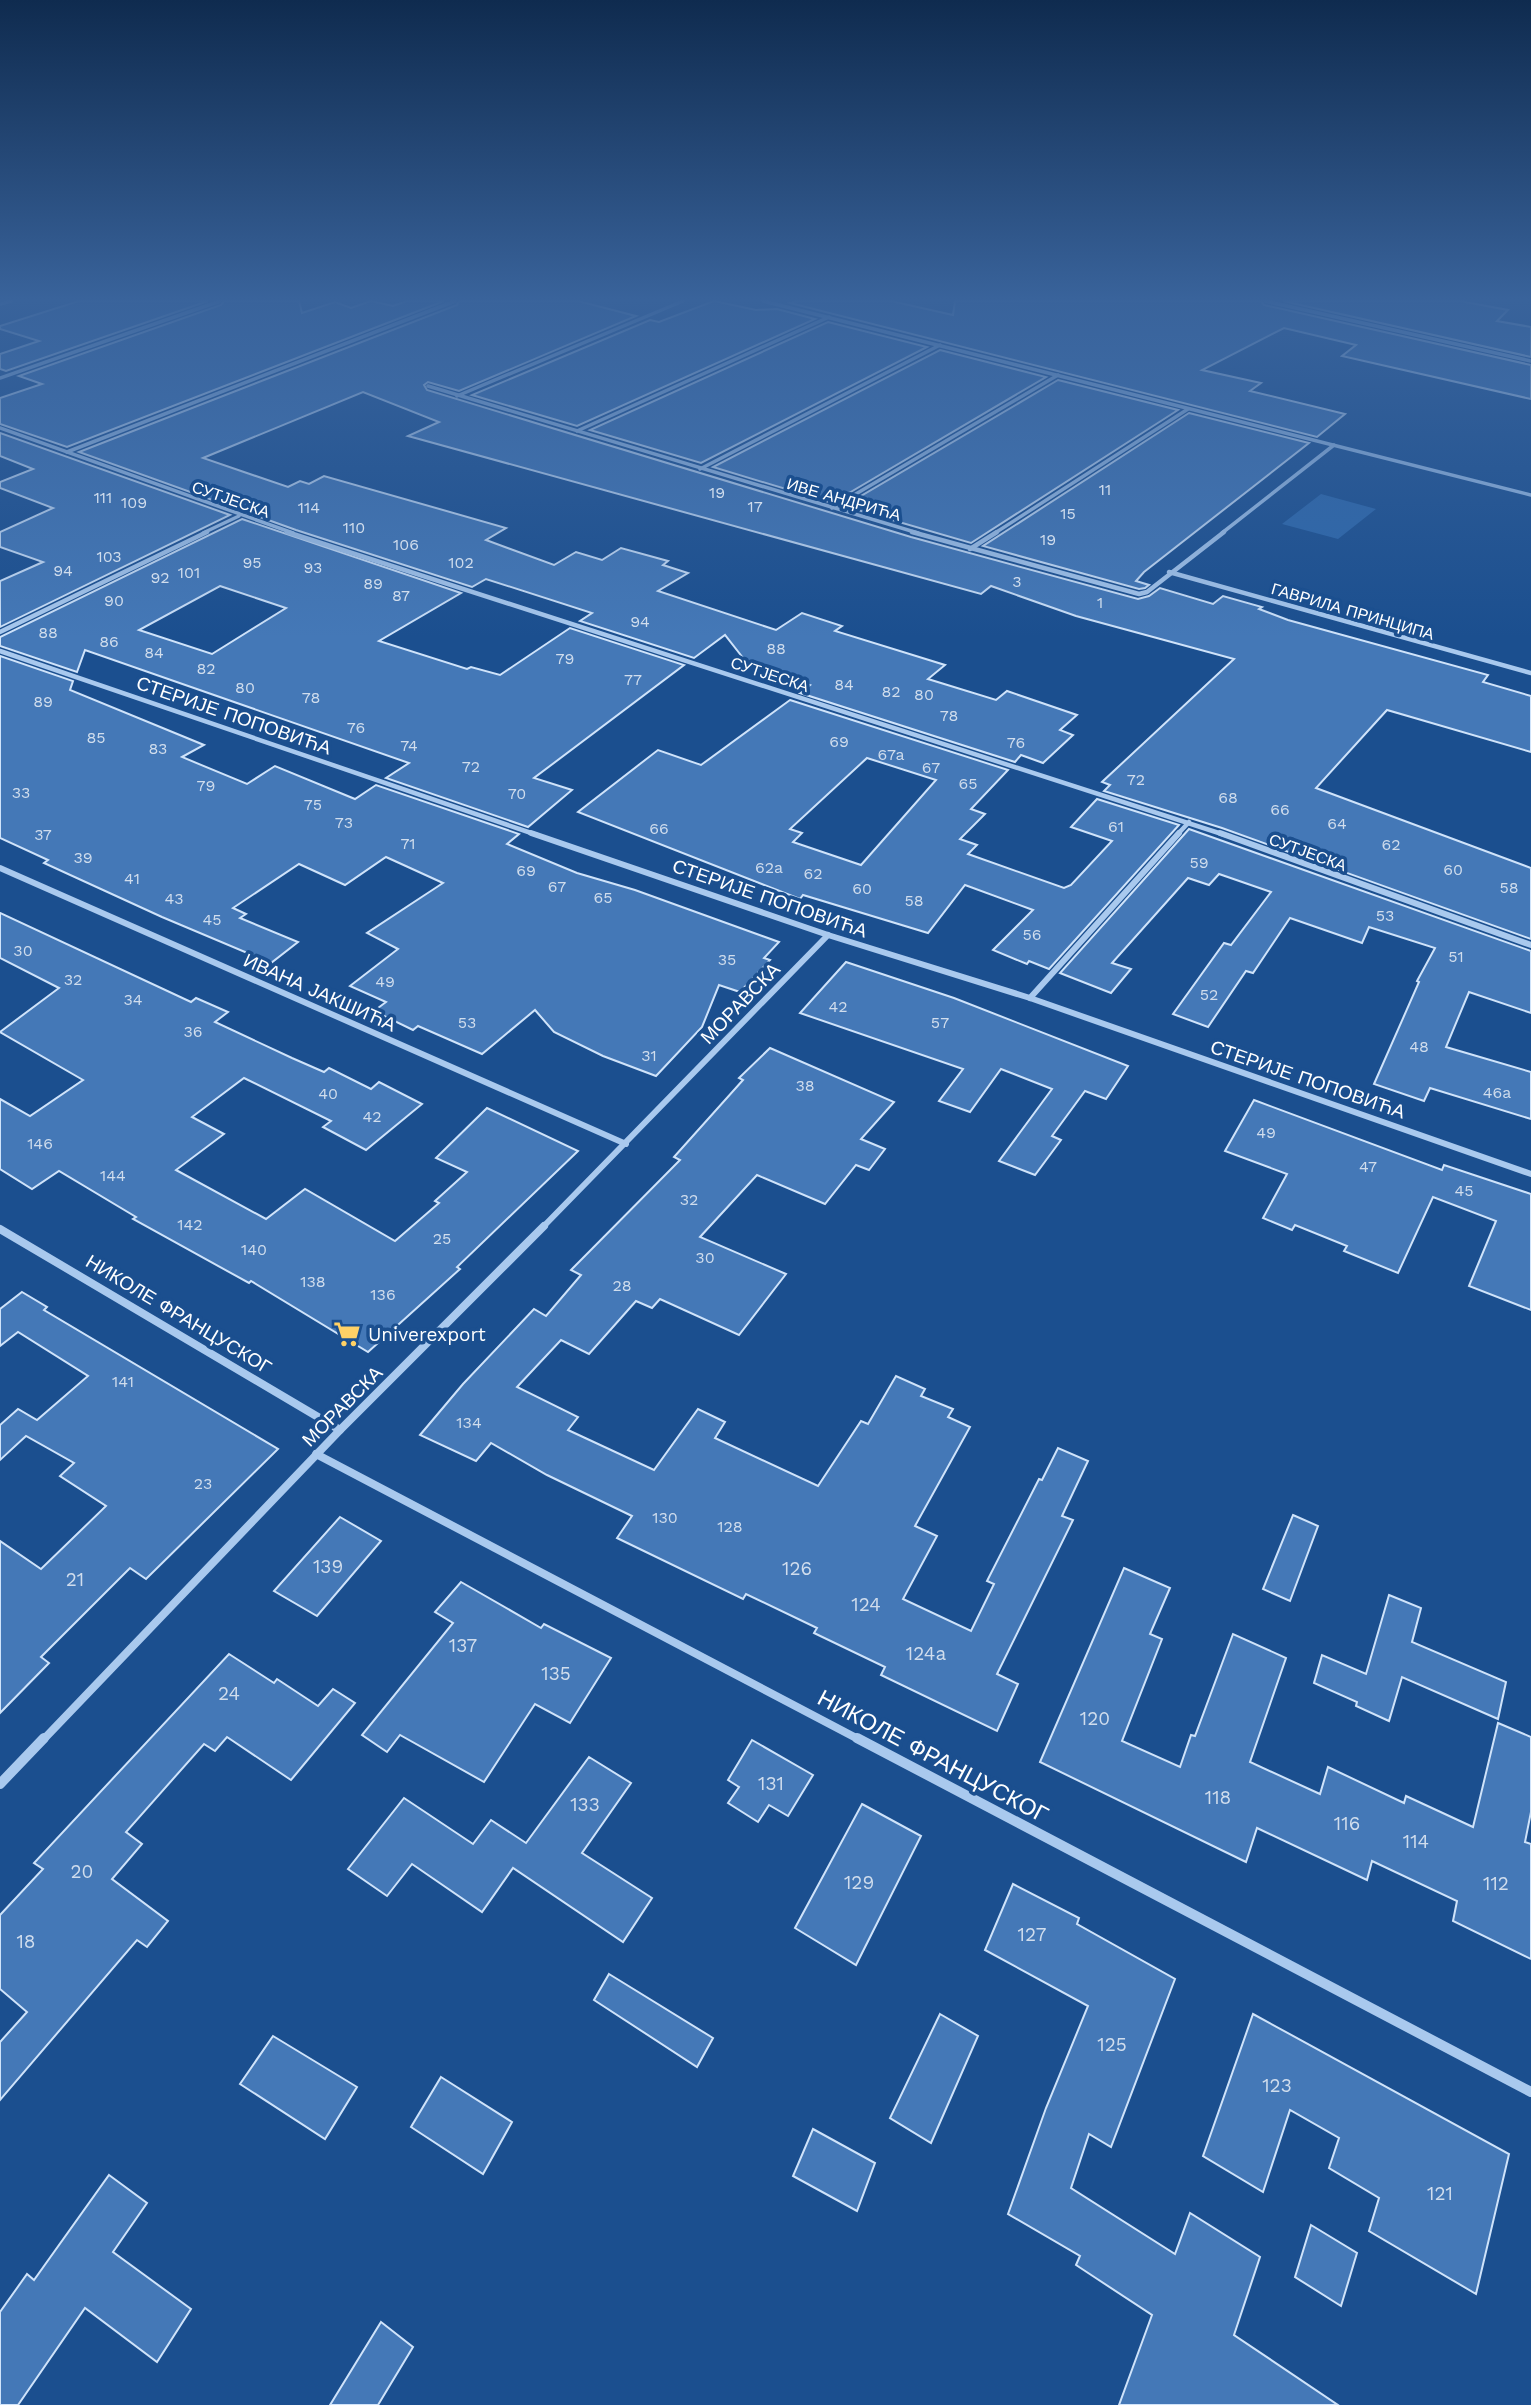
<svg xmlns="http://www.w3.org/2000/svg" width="1531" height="2405" font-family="'Work Sans',sans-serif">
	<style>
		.green { fill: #2e69ad }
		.building { fill: #4478b7; stroke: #cfe3fa; stroke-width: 2; fill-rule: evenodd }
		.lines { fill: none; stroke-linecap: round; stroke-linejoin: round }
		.street-far4 { stroke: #a9c9ee; stroke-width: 3.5 }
		.street-far3 { stroke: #a9c9ee; stroke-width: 4.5 }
		.street-far2 { stroke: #a9c9ee; stroke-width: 6 }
		.street-far1 { stroke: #a9c9ee; stroke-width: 8 }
		.street { stroke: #a9c9ee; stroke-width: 10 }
		.labels { text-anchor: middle; stroke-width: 7; stroke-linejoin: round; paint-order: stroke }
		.number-label { font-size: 16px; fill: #d0dded }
		.far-street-label { font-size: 16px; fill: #fff; stroke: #1b4f8f }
		.street-label { font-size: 19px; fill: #fff; stroke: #1b4f8f }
		.poi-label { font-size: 19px; fill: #fff; stroke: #1b4f8f; text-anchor: start }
		.near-number-label { font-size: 19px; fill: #d0dded }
		.near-street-label { font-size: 23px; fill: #fff; stroke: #1b4f8f }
	</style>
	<rect width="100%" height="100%" fill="#1b4f8f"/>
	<!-- green -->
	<path class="green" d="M1321,494L1376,509L1338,539L1282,524Z"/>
	<!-- building -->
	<g class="building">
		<path d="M79,301H208L6,371L0,369V354L39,341L0,329V326Z"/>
		<path d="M224,301H299L302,313L335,302L351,308L371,301L393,306L407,301H444L67,447L0,424V398L42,384L19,376L221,305Z"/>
		<path d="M459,301H578L636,316L459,391L428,382L424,385L427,390L911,537L1138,599L1149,596L1160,588L1213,604L1223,596L1262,607L1259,609L1288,620L1488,675L1483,682L1531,696V752L1387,710L1316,788L1531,868V939L1222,828L1104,791L1110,785L1102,782L1234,659L1076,616L991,586L981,594L408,436L439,422L363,392L203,458L288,487L300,481L309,484L324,476L506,528L486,540L554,565L576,552L602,560L621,548L668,561L663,565L688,573L658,591L776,630L802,613L842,626L835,631L945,665L928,679L996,700L1007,691L1077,715L1060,730L1073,735L1043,763L1021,755L1015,762L800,693L810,685L747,663L725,635L694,658L580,621L592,613L486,579L472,587L296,530L79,452L457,305Z"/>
		<path d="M714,301L756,310L777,309L815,319L577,426L472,395L650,320L659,322Z"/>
		<path d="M797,301H891L953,315L955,301H1261L1264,305L1531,365V399L1342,356L1356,345L1284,328L1202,370L1261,383L1250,391L1345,414L1317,437L790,303Z"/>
		<path d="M1283,301H1460L1508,310L1497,321L1531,327V357Z"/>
		<path d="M828,322L927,347L701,463L590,430Z"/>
		<path d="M940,350L1046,377L832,503L713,467Z"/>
		<path d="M1058,380L1178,410L971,543L844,506Z"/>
		<path d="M1189,413L1309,443L1144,572L1136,581L1149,585L1145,588L1139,589L983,546Z"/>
		<path d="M0,433L230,515L0,627V581L43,562L0,547V532L53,508L0,488V482L33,469L0,456Z"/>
		<path d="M242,519L461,593L379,641L467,669L471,667L500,675L570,628L684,665L534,778L572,790L528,827L386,778L409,763L85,650L77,672L0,646V637ZM220,586L286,608L212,654L139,630Z"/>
		<path d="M0,656L73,681L70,690L204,745L182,757L247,784L275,766L355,799L376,785L519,834L507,844L577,873L635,890L779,942L764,958L770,960L740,992L719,985L702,1027L656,1076L603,1056L554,1032L535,1010L482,1054L418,1026L413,1030L374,1011L386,1002L350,986L398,949L367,933L443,883L386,857L345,885L299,864L233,908L246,914L240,918L298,942L271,963L162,917L44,863L48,860L0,838Z"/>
		<path d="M790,700L1008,770L971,809L985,814L960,839L977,845L968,854L1064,888L1071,885L1112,841L1071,827L1097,799L1179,825L1049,969L1029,961L1027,964L993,950L1033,910L965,885L928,933L803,895L800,899L578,812L658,750L701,765ZM867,758L936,780L861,865L793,842L802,833L790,829Z"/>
		<path d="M1189,829L1531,951V1013L1469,992L1446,1047L1531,1072V1119L1430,1088L1424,1101L1374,1084L1419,982L1417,981L1435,948L1369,927L1362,943L1290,918L1253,973L1246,971L1208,1027L1173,1014L1224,943L1231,945L1271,892L1219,874L1209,885L1188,878L1112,963L1131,969L1111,993L1060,973Z"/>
		<path d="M0,913L191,1002L196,998L228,1012L215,1022L292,1058L324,1072L329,1068L371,1089L379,1082L422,1104L366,1150L323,1127L331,1121L244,1078L192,1117L224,1134L176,1170L266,1219L305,1189L395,1241L439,1203L435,1201L467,1172L436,1158L487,1108L578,1151L457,1267L460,1269L368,1352L251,1281L249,1283L133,1219L136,1217L59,1171L32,1189L0,1169V1099L30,1116L83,1080L0,1032L59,988L0,958Z"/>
		<path d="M846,962L954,998L1128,1066L1106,1099L1085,1091L1052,1136L1061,1140L1035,1175L999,1161L1052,1089L1001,1069L970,1112L939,1101L963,1069L800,1013Z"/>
		<path d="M770,1048L894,1102L861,1139L885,1149L869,1170L856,1165L825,1204L757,1175L700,1237L786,1274L739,1335L660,1299L652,1308L636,1301L589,1354L561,1340L517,1387L578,1417L568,1430L654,1470L698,1409L725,1422L715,1438L818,1486L861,1421L868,1424L896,1376L925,1389L921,1396L953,1409L948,1417L970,1427L915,1526L937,1536L903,1599L971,1631L994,1584L987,1581L1039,1479L1042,1480L1058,1448L1088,1461L1062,1516L1073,1520L997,1674L1018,1684L997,1731L881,1675L885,1667L814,1633L817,1628L746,1594L743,1599L617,1538L632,1516L547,1475L491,1443L476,1461L420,1435L463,1384L534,1309L546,1316L581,1275L571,1270L680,1160L674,1157L743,1080L739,1078Z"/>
		<path d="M1254,1100L1442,1170L1444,1165L1531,1194V1310L1469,1286L1496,1221L1433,1197L1398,1273L1344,1251L1347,1246L1295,1225L1292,1230L1263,1218L1287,1174L1225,1151Z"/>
		<path d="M22,1292L47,1307L44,1310L278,1449L146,1579L130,1568L41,1657L49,1663L0,1713V1541L41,1569L106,1506L60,1476L74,1463L26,1436L0,1460V1425L18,1409L37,1420L88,1376L18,1332L0,1346V1309Z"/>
		<path d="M1293,1515L1318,1526L1290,1601L1263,1589Z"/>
		<path d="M340,1517L381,1541L317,1616L274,1591Z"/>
		<path d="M1124,1568L1170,1588L1150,1634L1162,1639L1122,1741L1180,1767L1191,1735L1195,1736L1233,1634L1286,1658L1250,1762L1320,1794L1328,1767L1404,1803L1406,1796L1473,1827L1498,1723L1531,1737V1812L1525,1842L1531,1844V1959L1453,1921L1457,1901L1372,1861L1367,1880L1257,1828L1246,1862L1040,1762Z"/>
		<path d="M461,1582L541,1628L544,1624L611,1658L570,1723L535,1704L484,1782L400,1735L387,1752L362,1735L453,1623L435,1612Z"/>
		<path d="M1389,1595L1421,1608L1412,1642L1506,1682L1498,1719L1402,1677L1389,1721L1356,1706L1357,1702L1314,1683L1322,1655L1366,1674Z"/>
		<path d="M229,1654L274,1683L277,1679L318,1706L333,1689L355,1703L291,1780L227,1737L215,1751L204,1744L126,1832L142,1844L112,1879L168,1921L147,1947L137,1940L0,2100V2042L27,2012L0,1989V1915L43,1869L34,1863Z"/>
		<path d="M752,1740L813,1775L788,1816L769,1805L758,1822L728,1803L739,1787L728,1780Z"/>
		<path d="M589,1757L631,1783L582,1853L652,1898L623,1942L513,1868L482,1912L412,1864L387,1896L348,1869L404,1798L473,1844L491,1820L526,1843Z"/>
		<path d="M862,1804L921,1836L856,1965L795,1928Z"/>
		<path d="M1013,1884L1079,1918L1077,1924L1175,1979L1111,2147L1089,2134L1071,2188L1175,2254L1190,2213L1260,2257L1234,2335L1338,2405H1119L1152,2315L1076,2265L1080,2256L1008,2214L1046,2108L1088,2006L985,1950Z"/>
		<path d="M609,1974L713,2038L697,2067L594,2000Z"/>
		<path d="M940,2014L978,2036L931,2143L890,2118Z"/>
		<path d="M1253,2014L1509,2154L1476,2294L1369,2231L1379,2198L1329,2168L1339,2138L1290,2110L1263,2192L1203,2156Z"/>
		<path d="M273,2036L357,2087L325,2139L240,2084Z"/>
		<path d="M441,2077L512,2122L483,2174L411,2127Z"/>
		<path d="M813,2129L875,2163L857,2211L793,2176Z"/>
		<path d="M109,2175L147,2203L113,2252L191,2309L157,2362L85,2308L18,2405H0V2312L27,2274L34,2280Z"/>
		<path d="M1311,2225L1357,2253L1341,2306L1295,2277Z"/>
		<path d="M381,2322L413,2347L378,2405H330Z"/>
	</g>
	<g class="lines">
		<!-- street-far4 -->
		<g class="street-far4">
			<path d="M763,301L1531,495"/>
			<path d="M1265,301L1531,361"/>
			<path d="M0,304L11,301"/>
			<path d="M0,378L220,301"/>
			<path d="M428,386L918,533"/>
			<path d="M457,396L683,301"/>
			<path d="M0,428L293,533"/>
			<path d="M577,431L829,317"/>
			<path d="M67,452L455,301"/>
			<path d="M700,469L940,345"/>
			<path d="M832,508L1058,375"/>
			<path d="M203,533L239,516"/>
			<path d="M995,533L1188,409"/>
			<path d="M1222,533L1334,445"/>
		</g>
		<!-- street-far3 -->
		<g class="street-far3">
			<path d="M287,532L1225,835"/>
			<path d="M912,532L1139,594L1147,592L1224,532"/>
			<path d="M970,549L997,532"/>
			<path d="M1169,572L1531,673"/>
			<path d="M0,632L207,532"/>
			<path d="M0,651L537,835"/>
			<path d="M1177,835L1189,822"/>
		</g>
		<!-- street-far2 -->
		<g class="street-far2">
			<path d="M531,833L828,935L1030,998L1531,1174"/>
			<path d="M1220,833L1531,945"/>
			<path d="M0,868L626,1144"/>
			<path d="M1030,998L1179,833"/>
			<path d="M542,1228L828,935"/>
		</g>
		<!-- street-far1 -->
		<g class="street-far1">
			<path d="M0,1229L340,1430"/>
			<path d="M316,1454L860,1740"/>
			<path d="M43,1740L340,1430L544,1226"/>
		</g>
		<!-- street -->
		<g class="street">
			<path d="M857,1738L1531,2092"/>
			<path d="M0,1784L44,1738"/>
		</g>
	</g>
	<!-- sky -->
	<linearGradient id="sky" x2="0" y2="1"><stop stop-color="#0f2b4f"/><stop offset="0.47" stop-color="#39639b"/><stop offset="1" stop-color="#39639b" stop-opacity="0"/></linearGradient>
	<rect width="1531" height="637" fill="url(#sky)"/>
	<!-- icons -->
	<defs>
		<symbol id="supermarket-bare" viewBox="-9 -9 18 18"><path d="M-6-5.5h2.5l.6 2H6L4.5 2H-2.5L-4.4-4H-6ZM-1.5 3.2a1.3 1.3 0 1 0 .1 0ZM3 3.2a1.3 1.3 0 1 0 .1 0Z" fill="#ffd166" stroke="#1b4f8f" stroke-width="2.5" paint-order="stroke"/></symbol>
	</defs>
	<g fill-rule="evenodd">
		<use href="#supermarket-bare" x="328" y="1315" width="38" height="38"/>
	</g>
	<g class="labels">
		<!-- number labels -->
		<g class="number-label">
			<text x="1105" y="495">11</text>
			<text x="717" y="498">19</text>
			<text x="103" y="503">111</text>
			<text x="134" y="508">109</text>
			<text x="755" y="512">17</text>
			<text x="309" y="513">114</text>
			<text x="1068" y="519">15</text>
			<text x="354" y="533">110</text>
			<text x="1048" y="545">19</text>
			<text x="406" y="550">106</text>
			<text x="109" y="562">103</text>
			<text x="252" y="568">95</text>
			<text x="461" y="568">102</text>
			<text x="313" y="573">93</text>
			<text x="63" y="576">94</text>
			<text x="189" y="578">101</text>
			<text x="160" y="583">92</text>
			<text x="1017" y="587">3</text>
			<text x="373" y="589">89</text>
			<text x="401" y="601">87</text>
			<text x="114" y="606">90</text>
			<text x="1100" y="608">1</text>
			<text x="640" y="627">94</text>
			<text x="48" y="638">88</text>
			<text x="109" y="647">86</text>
			<text x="776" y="654">88</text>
			<text x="154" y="658">84</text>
			<text x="565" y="664">79</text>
			<text x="206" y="674">82</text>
			<text x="633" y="685">77</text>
			<text x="844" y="690">84</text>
			<text x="245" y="693">80</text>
			<text x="891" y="697">82</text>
			<text x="924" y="700">80</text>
			<text x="311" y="703">78</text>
			<text x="43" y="707">89</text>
			<text x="949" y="721">78</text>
			<text x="356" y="733">76</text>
			<text x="96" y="743">85</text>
			<text x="839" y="747">69</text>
			<text x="1016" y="748">76</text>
			<text x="409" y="751">74</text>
			<text x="158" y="754">83</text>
			<text x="891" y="760">67a</text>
			<text x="471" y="772">72</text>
			<text x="931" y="773">67</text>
			<text x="1136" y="785">72</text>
			<text x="968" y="789">65</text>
			<text x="206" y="791">79</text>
			<text x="21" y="798">33</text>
			<text x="517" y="799">70</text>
			<text x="1228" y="803">68</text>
			<text x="313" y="810">75</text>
			<text x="1280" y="815">66</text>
			<text x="344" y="828">73</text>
			<text x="1337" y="829">64</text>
			<text x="1116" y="832">61</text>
			<text x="659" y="834">66</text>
			<text x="43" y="840">37</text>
			<text x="408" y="849">71</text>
			<text x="1391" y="850">62</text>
			<text x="83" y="863">39</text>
			<text x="1199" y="868">59</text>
			<text x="769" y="873">62a</text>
			<text x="1453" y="875">60</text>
			<text x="526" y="876">69</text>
			<text x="813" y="879">62</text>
			<text x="132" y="884">41</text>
			<text x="557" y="892">67</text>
			<text x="1509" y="893">58</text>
			<text x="862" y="894">60</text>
			<text x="603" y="903">65</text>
			<text x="174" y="904">43</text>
			<text x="914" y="906">58</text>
			<text x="1385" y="921">53</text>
			<text x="212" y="925">45</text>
			<text x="1032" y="940">56</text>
			<text x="23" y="956">30</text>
			<text x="1456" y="962">51</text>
			<text x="727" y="965">35</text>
			<text x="73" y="985">32</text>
			<text x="385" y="987">49</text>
			<text x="1209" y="1000">52</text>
			<text x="133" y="1005">34</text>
			<text x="838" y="1012">42</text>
			<text x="467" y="1028">53</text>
			<text x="940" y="1028">57</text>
			<text x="193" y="1037">36</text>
			<text x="1419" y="1052">48</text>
			<text x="649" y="1061">31</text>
			<text x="805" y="1091">38</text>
			<text x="1497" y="1098">46a</text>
			<text x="328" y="1099">40</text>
			<text x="372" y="1122">42</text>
			<text x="1266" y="1138">49</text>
			<text x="40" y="1149">146</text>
			<text x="1368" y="1172">47</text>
			<text x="113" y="1181">144</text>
			<text x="1464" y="1196">45</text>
			<text x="689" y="1205">32</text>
			<text x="190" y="1230">142</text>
			<text x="442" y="1244">25</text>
			<text x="254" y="1255">140</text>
			<text x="705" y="1263">30</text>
			<text x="313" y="1287">138</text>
			<text x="622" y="1291">28</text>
			<text x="383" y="1300">136</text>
			<text x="123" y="1387">141</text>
			<text x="469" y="1428">134</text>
			<text x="203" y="1489">23</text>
			<text x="665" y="1523">130</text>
			<text x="730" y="1532">128</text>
		</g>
		<!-- far-street labels -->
		<g class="far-street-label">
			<text transform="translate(231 499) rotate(19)" y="6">СУТЈЕСКА</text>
			<text transform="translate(844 499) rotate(16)" y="6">ИВЕ АНДРИЋА</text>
			<text transform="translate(1353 611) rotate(16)" y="6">ГАВРИЛА ПРИНЦИПА</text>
			<text transform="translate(770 674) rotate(18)" y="6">СУТЈЕСКА</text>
			<text transform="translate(1308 852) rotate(20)" y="6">СУТЈЕСКА</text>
		</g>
		<!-- street labels -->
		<g class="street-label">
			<text transform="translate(234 715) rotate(19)" y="7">СТЕРИЈЕ ПОПОВИЋА</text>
			<text transform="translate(770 898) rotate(19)" y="7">СТЕРИЈЕ ПОПОВИЋА</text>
			<text transform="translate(320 992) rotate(24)" y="7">ИВАНА ЈАКШИЋА</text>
			<text transform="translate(740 1003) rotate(-46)" y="7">МОРАВСКА</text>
			<text transform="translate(1308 1079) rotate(19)" y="7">СТЕРИЈЕ ПОПОВИЋА</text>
			<text transform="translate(179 1314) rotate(31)" y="7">НИКОЛЕ ФРАНЦУСКОГ</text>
			<text transform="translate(342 1406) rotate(-45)" y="7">МОРАВСКА</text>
		</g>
		<!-- poi labels -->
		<g class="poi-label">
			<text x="368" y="1341">Univerexport</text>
		</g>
		<!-- near-number labels -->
		<g class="near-number-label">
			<text x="328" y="1573">139</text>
			<text x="797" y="1575">126</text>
			<text x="75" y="1586">21</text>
			<text x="866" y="1611">124</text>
			<text x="463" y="1652">137</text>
			<text x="926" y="1660">124a</text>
			<text x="556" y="1680">135</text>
			<text x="229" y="1700">24</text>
			<text x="1095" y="1725">120</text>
			<text x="771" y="1790">131</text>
			<text x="1218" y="1804">118</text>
			<text x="585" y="1811">133</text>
			<text x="1347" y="1830">116</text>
			<text x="1416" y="1848">114</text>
			<text x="82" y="1878">20</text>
			<text x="859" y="1889">129</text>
			<text x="1496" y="1890">112</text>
			<text x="1032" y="1941">127</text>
			<text x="26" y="1948">18</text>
			<text x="1112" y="2051">125</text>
			<text x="1277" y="2092">123</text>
			<text x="1440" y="2200">121</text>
		</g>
		<!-- near-street labels -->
		<g class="near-street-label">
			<text transform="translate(933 1756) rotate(28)" y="8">НИКОЛЕ ФРАНЦУСКОГ</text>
		</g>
	</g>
</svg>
